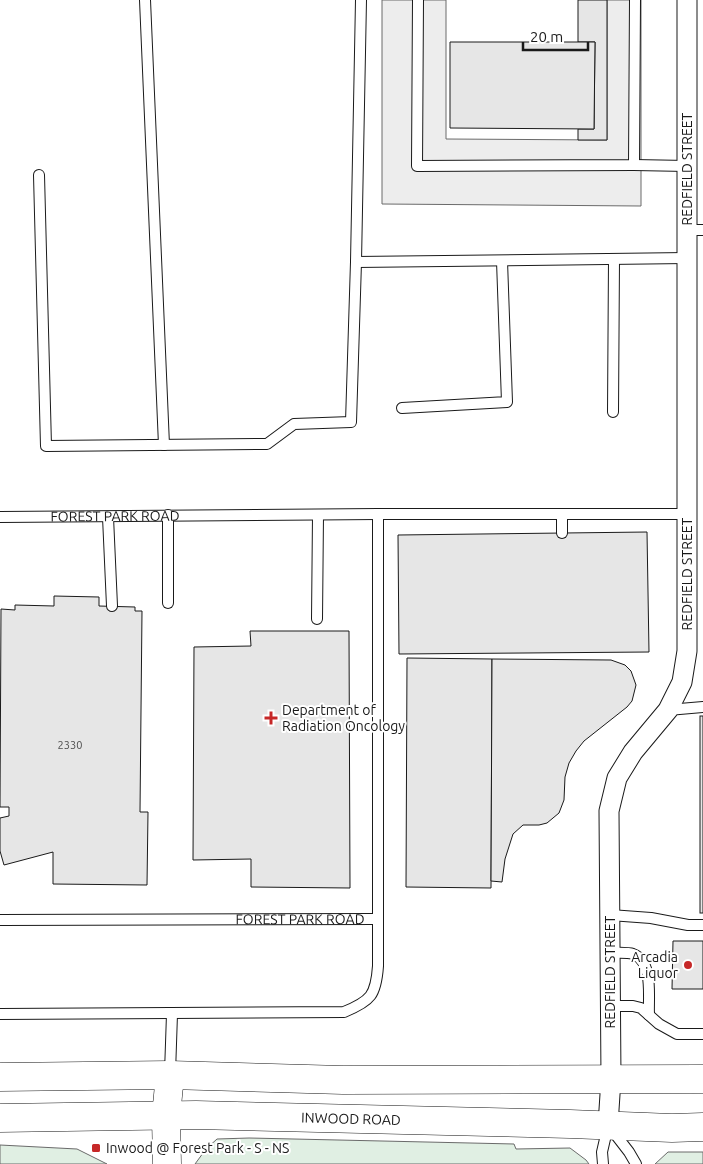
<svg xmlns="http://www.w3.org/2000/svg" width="703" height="1164" font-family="Ubuntu,sans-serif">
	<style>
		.green { fill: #e0efe3; stroke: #6a6a6a }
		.parking { fill: #ededed; stroke: #6a6a6a }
		.building { fill: #e6e6e6; stroke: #1a1a1a }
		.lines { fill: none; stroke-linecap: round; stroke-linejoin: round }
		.lane-casing { stroke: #1a1a1a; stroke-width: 12 }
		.street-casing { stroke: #1a1a1a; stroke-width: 21 }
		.secondary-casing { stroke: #1a1a1a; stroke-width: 29 }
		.lane { stroke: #fff; stroke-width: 10 }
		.street { stroke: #fff; stroke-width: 19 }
		.secondary { stroke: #fff; stroke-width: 28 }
		.poi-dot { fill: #c62828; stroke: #fff; stroke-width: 2 }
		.labels { text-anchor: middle; stroke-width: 4; stroke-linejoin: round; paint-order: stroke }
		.number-label { font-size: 11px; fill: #4d4d4d }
		.street-label { font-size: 14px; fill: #1a1a1a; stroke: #fff }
		.poi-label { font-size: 14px; fill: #1a1a1a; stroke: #fff; text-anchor: start }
	</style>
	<rect width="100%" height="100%" fill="#fff"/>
	<!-- green -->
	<g class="green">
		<path d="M249,1138L514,1144L516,1149L570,1148L586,1160L589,1164H195L206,1149L217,1139Z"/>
		<path d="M0,1145L77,1149L107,1164H0Z"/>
		<path d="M668,1152H703V1164H655Z"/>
	</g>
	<!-- parking -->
	<path class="parking" d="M382,0H446V139L607,140V0H641V206L382,204Z"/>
	<!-- building -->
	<g class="building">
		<path d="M578,0H607V140H578V129H594L595,42H578Z"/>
		<path d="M450,42H595L594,129L450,128Z"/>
		<path d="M647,532L649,652L399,654L398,535Z"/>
		<path d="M54,596L99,597V606L135,607V611H142L140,812H148L147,885L53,884V852L4,865L0,851V818L9,816V807H0L1,609L15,610V605L54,606Z"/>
		<path d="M250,631H349L350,888L251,887V859L193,860L194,647L251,646Z"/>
		<path d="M407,658L492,659L491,888L406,887Z"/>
		<path d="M492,659L611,660L625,665L631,671L636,685L632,701L627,707L584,741L576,751L569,763L565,777L564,800L559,813L547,823L539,825H523L513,834L505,859L502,882L491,881Z"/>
		<rect x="700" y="716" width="3" height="197"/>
		<path d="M673,941H703V989H672Z"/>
	</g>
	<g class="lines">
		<defs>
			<g id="lane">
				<path d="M145,0L164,445"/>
				<path d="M418,0L417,166L634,165L635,0"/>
				<path d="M634,165L687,166"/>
				<path d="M39,175L46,446L267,444L294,424L351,422L356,262L361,0"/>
				<path d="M687,230H703"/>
				<path d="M356,262L687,258"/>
				<path d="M402,408L507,402L502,261"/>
				<path d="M613,412L614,259"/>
				<path id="s1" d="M0,517L378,514H686"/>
				<path d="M108,517L112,606"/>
				<path d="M562,533V514"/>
				<path d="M168,603V515"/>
				<path d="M317,619L318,515"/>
				<path d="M668,710L703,707"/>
				<path d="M610,915L651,918L688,925H703"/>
				<path id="s2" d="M0,920L378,919"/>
				<path d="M609,953C616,953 627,952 633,954C654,962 648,997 649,1015"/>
				<path d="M610,1006H633L641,1008L659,1024L677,1034H703"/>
				<path d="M0,1014L344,1012C371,1001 376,995 378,966V514"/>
				<path d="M170,1073L172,1014"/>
				<path d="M612,1130L629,1152L636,1164"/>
				<path d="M603,1164L602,1152L608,1126"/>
			</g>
			<path id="street" d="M608,1125L611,1079L609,811L617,778L633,752L668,710L682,682L687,651V0"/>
			<g id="secondary">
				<path d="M0,1077L170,1075L343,1080L703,1079"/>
				<path id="s3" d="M0,1118L196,1115L570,1124L672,1128L703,1127"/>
				<path d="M167,1164L166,1116L170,1075"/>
			</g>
		</defs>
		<!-- lane casing -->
		<use href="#lane" class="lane-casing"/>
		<!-- street casing -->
		<use href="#street" class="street-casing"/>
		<!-- secondary casing -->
		<use href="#secondary" class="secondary-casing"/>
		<!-- lane -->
		<use href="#lane" class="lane"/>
		<!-- street -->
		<use href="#street" class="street"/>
		<!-- secondary -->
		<use href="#secondary" class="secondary"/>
	</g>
	<!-- markers -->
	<g class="poi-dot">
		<path d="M268.5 710.5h5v5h5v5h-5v5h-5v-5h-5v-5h5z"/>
		<circle cx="688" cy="965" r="5"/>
		<rect x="91" y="1143" width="10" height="10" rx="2.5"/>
	</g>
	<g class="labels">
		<!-- number labels -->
		<g class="number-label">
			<text x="70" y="749">2330</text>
		</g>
		<!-- street labels -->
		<g class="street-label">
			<text transform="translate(687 169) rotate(-90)" y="5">REDFIELD STREET</text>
			<text dy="5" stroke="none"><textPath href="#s1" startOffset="115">FOREST PARK ROAD</textPath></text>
			<text transform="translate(687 574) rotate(-90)" y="5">REDFIELD STREET</text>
			<text dy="5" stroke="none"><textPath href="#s2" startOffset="300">FOREST PARK ROAD</textPath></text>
			<text transform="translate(610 972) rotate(-90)" y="5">REDFIELD STREET</text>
			<text dy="5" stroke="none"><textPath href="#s3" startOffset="351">INWOOD ROAD</textPath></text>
		</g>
		<!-- poi labels -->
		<g class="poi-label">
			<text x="282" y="715">Department of<tspan x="282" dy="16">Radiation Oncology</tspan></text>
			<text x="678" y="962" text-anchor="end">Arcadia<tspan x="678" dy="16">Liquor</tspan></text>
			<text x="106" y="1153">Inwood @ Forest Park - S - NS</text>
		</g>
	</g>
	<!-- scale -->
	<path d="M523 42v8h65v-8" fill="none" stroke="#1a1a1a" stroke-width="2.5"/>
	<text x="530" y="42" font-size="15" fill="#1a1a1a" stroke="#ffffff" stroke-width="4" paint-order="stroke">20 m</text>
</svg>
